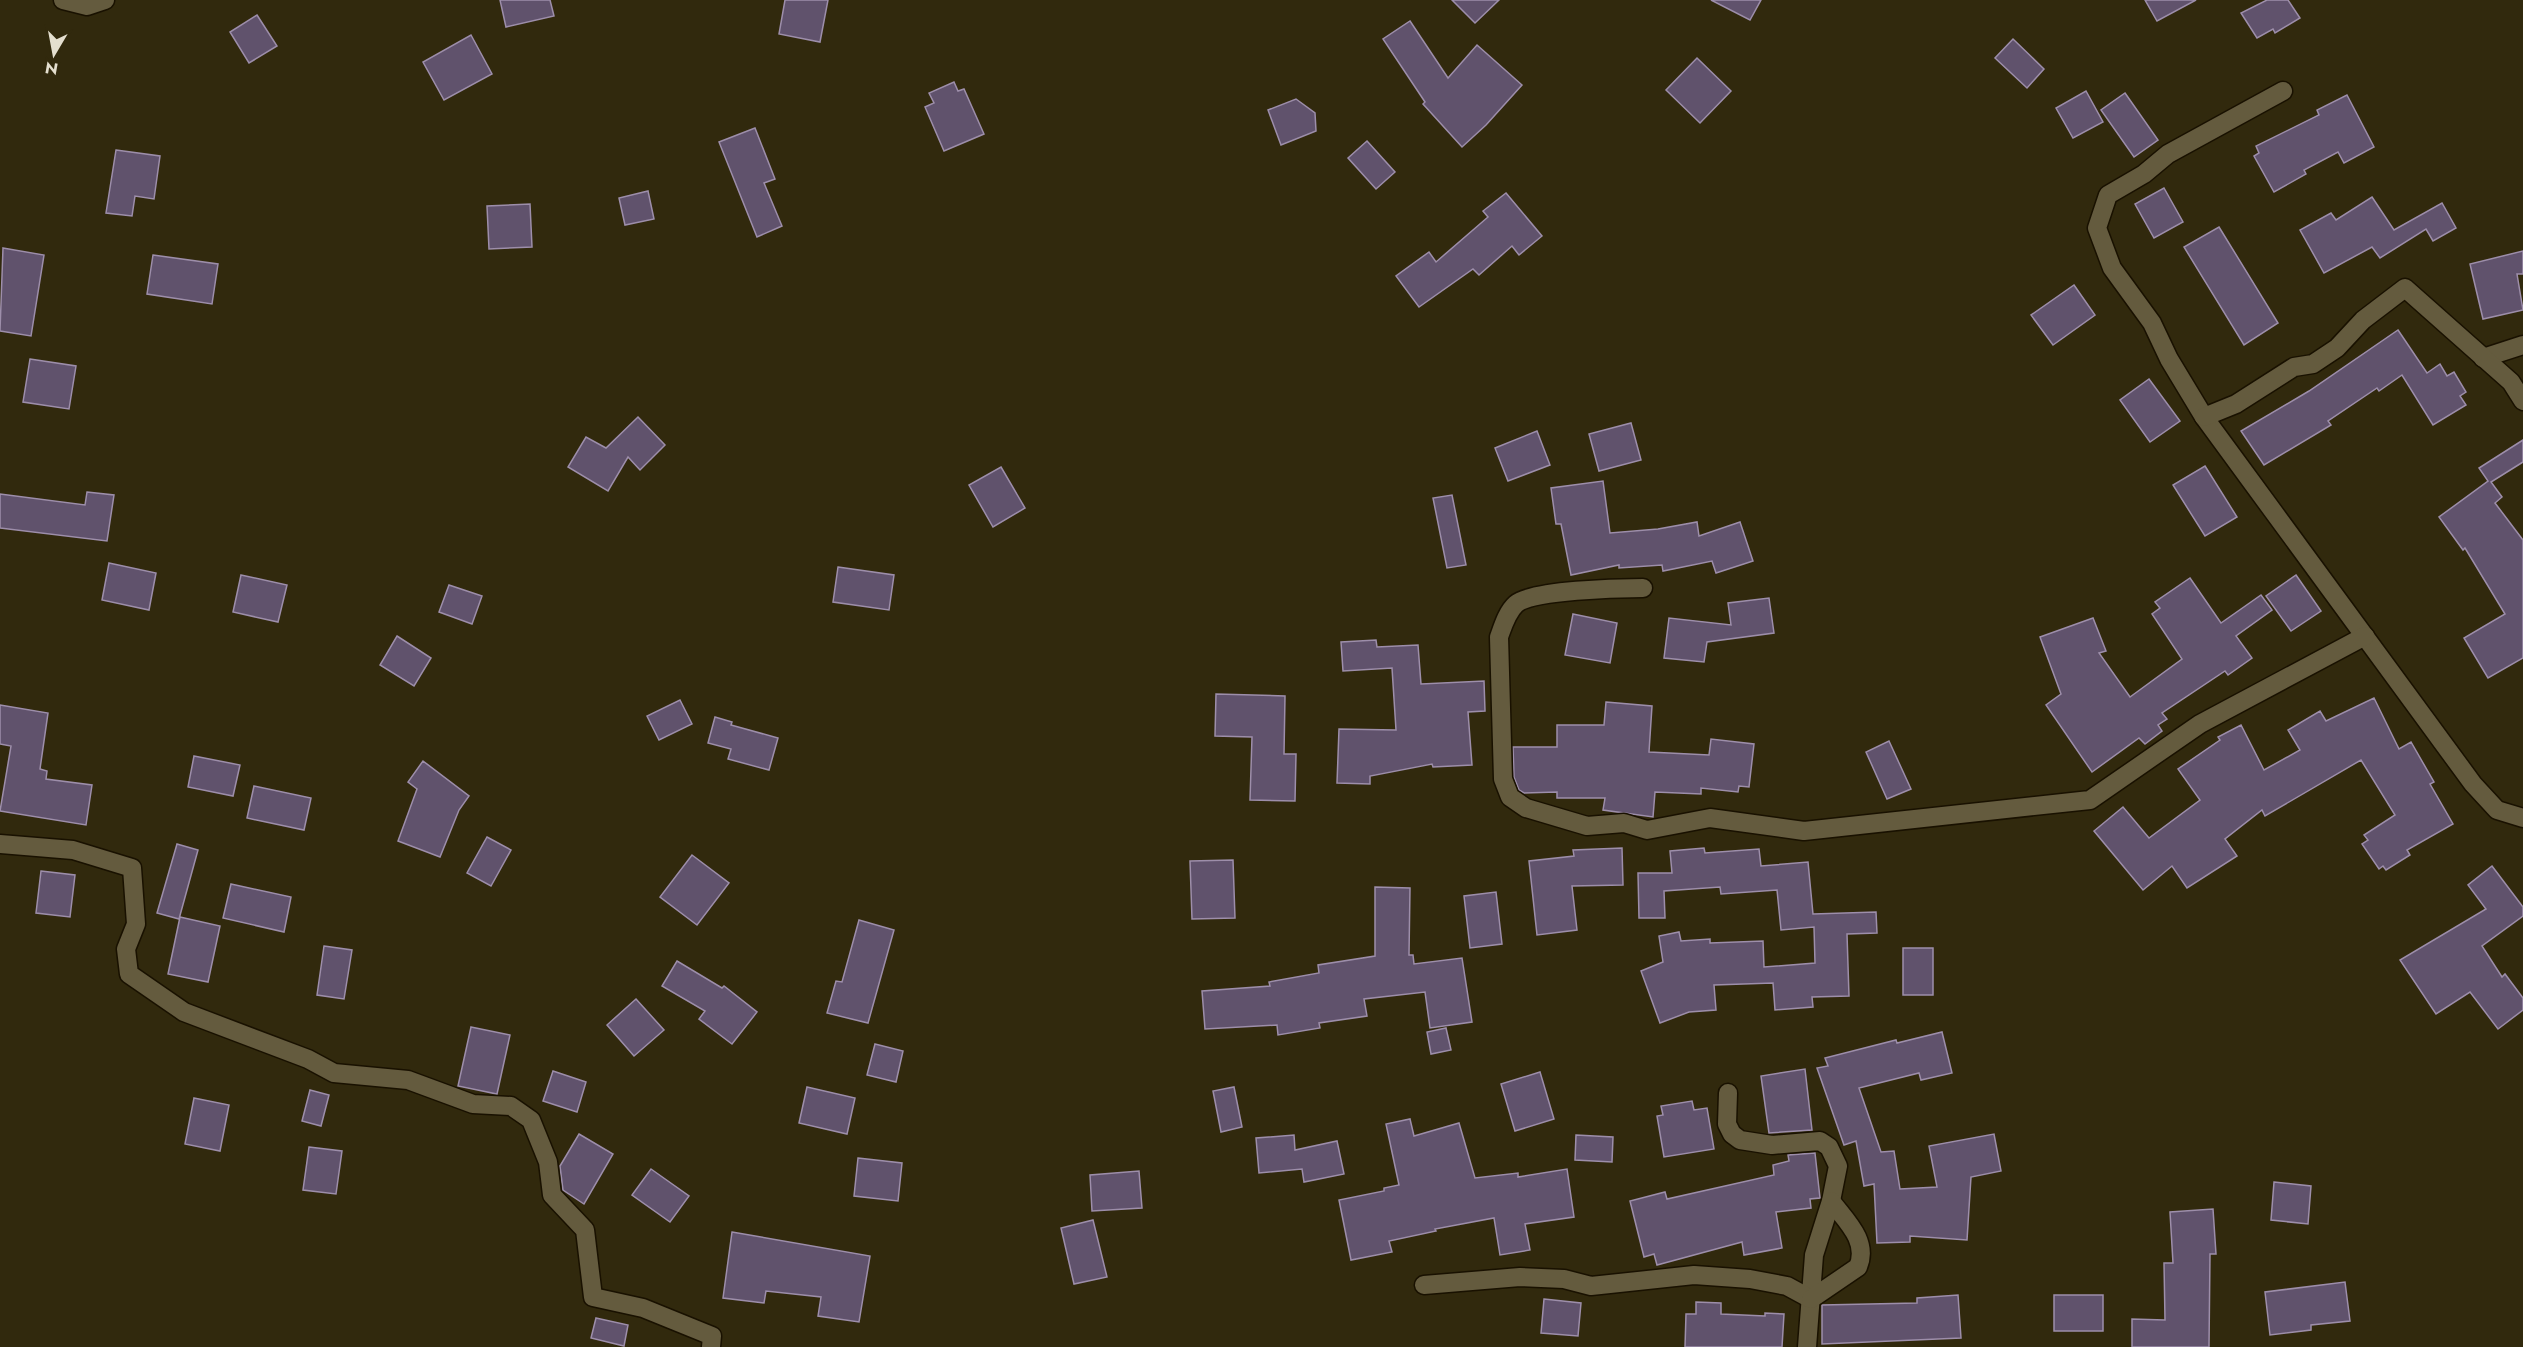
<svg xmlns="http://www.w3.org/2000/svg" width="2523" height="1347" font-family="Jost,sans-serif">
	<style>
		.building { fill: #60526c; stroke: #9d8eaa; stroke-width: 1.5 }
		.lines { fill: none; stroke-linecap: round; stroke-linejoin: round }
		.street-casing { stroke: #191100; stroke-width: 21 }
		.street { stroke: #645b3e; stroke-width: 18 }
	</style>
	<rect width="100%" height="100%" fill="#31290d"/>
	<!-- building -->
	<g class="building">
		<path d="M500,0H550L554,16L506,27Z"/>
		<path d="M785,0H828L820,42L779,34Z"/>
		<path d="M1452,0H1499L1475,23Z"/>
		<path d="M1711,0H1761L1750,20Z"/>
		<path d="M2145,0H2196L2157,21Z"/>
		<path d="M2267,0H2288L2300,18L2275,33L2273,29L2257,38L2241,13Z"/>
		<path d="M257,15L277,46L249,63L230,32Z"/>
		<path d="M1410,21L1448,78L1477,45L1522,85L1486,125L1462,147L1423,104L1425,102L1383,39Z"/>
		<path d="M471,35L492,74L444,100L423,62Z"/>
		<path d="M2013,39L2044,69L2027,88L1995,58Z"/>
		<path d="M1697,58L1731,91L1700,123L1666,90Z"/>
		<path d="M954,82L958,91L964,89L984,134L944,151L925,107L934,103L929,93Z"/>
		<path d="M2086,91L2103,122L2073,138L2056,108Z"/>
		<path d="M2125,93L2158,140L2134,157L2101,110Z"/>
		<path d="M2347,95L2374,147L2344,163L2338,152L2304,170L2306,174L2274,192L2254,156L2259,153L2256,146L2319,115L2317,110Z"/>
		<path d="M1296,99L1315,113L1316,131L1281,145L1268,110Z"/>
		<path d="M755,128L775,179L764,183L782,226L757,237L719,142Z"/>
		<path d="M1367,141L1395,172L1376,189L1348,158Z"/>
		<path d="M116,150L160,156L154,199L135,196L132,216L106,213Z"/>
		<path d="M2164,188L2183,222L2154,238L2135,204Z"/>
		<path d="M648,191L654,219L625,225L619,198Z"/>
		<path d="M1506,193L1542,236L1519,255L1512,246L1479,275L1473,269L1419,307L1396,276L1429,252L1436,262L1488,217L1483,211Z"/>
		<path d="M2372,197L2394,230L2442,203L2456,228L2433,241L2426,229L2380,258L2372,247L2324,273L2300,230L2331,213L2336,220Z"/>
		<path d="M530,204L532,247L489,249L487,206Z"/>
		<path d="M2219,227L2278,323L2244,345L2184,247Z"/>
		<path d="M3,248L44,255L31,336L0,331Z"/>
		<path d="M2523,251V274H2517L2523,310L2483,319L2470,264Z"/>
		<path d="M153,255L218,264L212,304L147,294Z"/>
		<path d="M2074,285L2095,315L2053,345L2031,315Z"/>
		<path d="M2398,330L2427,373L2440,364L2447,376L2454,372L2466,392L2460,396L2466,405L2433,425L2402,375L2379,391L2377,388L2328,421L2331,425L2264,465L2241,431L2309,391Z"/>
		<path d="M30,359L76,366L69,409L23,402Z"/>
		<path d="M2149,379L2180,421L2150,442L2120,400Z"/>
		<path d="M638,417L665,445L640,470L628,457L608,491L568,467L586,437L606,448Z"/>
		<path d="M1631,423L1641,460L1599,471L1589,434Z"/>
		<path d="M1537,431L1550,465L1508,481L1495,448Z"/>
		<path d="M2523,440V462L2491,482L2502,497L2495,503L2523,540V658L2488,678L2464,638L2505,614L2465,548L2463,550L2439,517L2488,481L2479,468Z"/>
		<path d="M2205,466L2237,517L2205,536L2173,485Z"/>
		<path d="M1001,467L1025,508L993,527L969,485Z"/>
		<path d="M1603,481L1610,533L1658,529L1697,522L1699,536L1740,522L1753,561L1716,573L1712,561L1663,571L1662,565L1619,568V565L1571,575L1561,524H1556L1551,488Z"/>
		<path d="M87,492L114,495L107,541L0,528V494L85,505Z"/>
		<path d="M1452,495L1466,565L1447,568L1433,498Z"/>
		<path d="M109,563L156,573L149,610L102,600Z"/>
		<path d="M838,567L894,575L889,610L833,602Z"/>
		<path d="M241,575L287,585L278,622L233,612Z"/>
		<path d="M2296,575L2321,611L2291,631L2266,596Z"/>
		<path d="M2190,578L2221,623L2261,595L2272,610L2236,636L2252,658L2228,675L2225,671L2162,713L2167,719L2158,725L2162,731L2145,744L2139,738L2092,772L2046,705L2061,694L2040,637L2093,618L2106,651L2099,653L2130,697L2182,659L2152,614L2160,608L2155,602Z"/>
		<path d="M449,585L482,596L472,624L439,612Z"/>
		<path d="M1769,598L1774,633L1707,642L1704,662L1664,658L1669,618L1731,625L1728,603Z"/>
		<path d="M1573,614L1617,623L1610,663L1565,655Z"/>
		<path d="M397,636L431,658L414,686L380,665Z"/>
		<path d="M1376,640L1377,647L1418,645L1421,684L1484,681L1485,711L1468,712L1472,765L1433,767L1432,764L1370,776V784L1337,783L1339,729L1396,730L1392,668L1343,671L1341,642Z"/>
		<path d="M1216,694L1285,696L1284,754H1296L1295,801L1250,800L1252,737L1215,736Z"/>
		<path d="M2374,698L2399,749L2411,742L2434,782L2430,784L2453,824L2407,850L2410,855L2386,870L2383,866L2379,869L2362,844L2368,840L2364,835L2395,815L2361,760L2265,816L2262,810L2225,839L2237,856L2187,888L2172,866L2143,890L2094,831L2123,807L2149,838L2200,800L2178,769L2220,740L2218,737L2241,725L2264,770L2300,750L2288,730L2320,711L2326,721Z"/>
		<path d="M680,700L692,724L659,740L647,716Z"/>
		<path d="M1606,702L1652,706L1649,752L1709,755L1711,739L1754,744L1749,787L1739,786L1738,792L1701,788V794L1655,792L1653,817L1603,810L1605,798H1557V792L1524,793L1519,790L1514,777L1513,747H1557V725H1604Z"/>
		<path d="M0,705L48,713L40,769L47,771L46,779L92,785L86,825L0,811L11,746L0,744Z"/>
		<path d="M715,717L732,722L731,725L778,738L769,770L728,759L731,749L708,743Z"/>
		<path d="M1889,741L1911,789L1887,799L1866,752Z"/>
		<path d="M194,756L240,765L233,796L188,787Z"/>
		<path d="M423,761L469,796L459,810L440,857L398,841L417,789L408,782Z"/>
		<path d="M254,786L311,798L304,830L247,818Z"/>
		<path d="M487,837L511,850L491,886L467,873Z"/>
		<path d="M177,844L198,850L179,919L157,913Z"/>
		<path d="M1622,848L1623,885L1572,886L1577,930L1537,935L1529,861L1574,856L1573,850Z"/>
		<path d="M1704,848L1705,853L1759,849L1761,866L1808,862L1813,914L1876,912L1877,933L1847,934L1849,996L1812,997L1813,1007L1775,1010L1773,983L1714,985L1716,1010L1689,1012L1660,1023L1641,971L1663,962L1659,936L1679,932L1681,941L1710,939V943L1763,941L1764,967L1815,963L1814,927L1781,930L1777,890L1721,894L1720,887L1664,891L1665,918H1639L1638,873H1672L1670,851Z"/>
		<path d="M692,855L729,883L697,925L660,897Z"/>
		<path d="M1233,860L1235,918L1192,919L1190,861Z"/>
		<path d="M2492,866L2523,907V916L2482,946L2502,977L2505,974L2523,998V1010L2498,1029L2470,992L2436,1014L2400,960L2486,909L2468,885Z"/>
		<path d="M41,871L75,875L70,917L36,913Z"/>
		<path d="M231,884L291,897L284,932L223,918Z"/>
		<path d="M1375,887L1410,888L1409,955H1413L1414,964L1462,958L1472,1022L1430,1028L1425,992L1364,999L1367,1016L1319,1023L1320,1028L1278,1035L1277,1025L1205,1029L1202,991L1270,986L1269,982L1319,973L1318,965L1375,956Z"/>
		<path d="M1496,892L1502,944L1470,948L1464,896Z"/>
		<path d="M180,917L220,926L208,982L168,974Z"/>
		<path d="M859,920L894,930L868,1023L827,1013L836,981L842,982Z"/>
		<path d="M324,946L352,950L344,999L317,995Z"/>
		<rect x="1903" y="948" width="30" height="47"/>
		<path d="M677,961L722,988L724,986L757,1012L732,1044L699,1019L705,1011L662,986Z"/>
		<path d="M636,999L664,1030L634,1056L607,1025Z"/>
		<path d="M471,1027L510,1035L497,1094L458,1086Z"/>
		<path d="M1446,1028L1451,1050L1431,1054L1427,1032Z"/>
		<path d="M1942,1032L1952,1073L1921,1080L1919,1073L1859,1088L1881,1152L1894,1151L1900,1189L1937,1187L1929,1146L1994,1134L2001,1171L1971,1177L1967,1240L1910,1236V1242L1877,1243L1874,1184L1864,1186L1856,1141L1844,1145L1817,1068L1828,1066L1825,1058L1896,1040L1897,1043Z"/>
		<path d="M875,1044L903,1051L896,1082L867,1075Z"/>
		<path d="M1805,1069L1812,1130L1769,1133L1761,1076Z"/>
		<path d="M553,1071L586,1082L577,1112L543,1101Z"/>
		<path d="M1540,1072L1554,1119L1515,1131L1501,1084Z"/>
		<path d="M807,1087L855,1098L847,1134L799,1123Z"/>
		<path d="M1234,1087L1242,1127L1221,1132L1213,1091Z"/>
		<path d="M310,1090L329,1095L321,1126L302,1121Z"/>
		<path d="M194,1098L229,1105L220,1151L185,1144Z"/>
		<path d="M1692,1101L1694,1110L1707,1108L1714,1149L1664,1157L1657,1116L1663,1115L1661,1106Z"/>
		<path d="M1410,1119L1414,1136L1459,1123L1475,1178L1518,1173V1177L1567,1169L1574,1217L1525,1224L1530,1250L1500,1255L1494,1218L1435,1229L1436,1231L1389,1241L1392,1252L1351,1260L1339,1200L1384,1191V1188L1399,1185L1386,1124Z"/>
		<path d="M579,1134L613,1154L584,1204L563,1190L560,1166Z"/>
		<path d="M1294,1135L1295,1150L1337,1141L1344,1174L1304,1182L1302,1169L1259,1173L1256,1138Z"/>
		<path d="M1576,1135L1613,1137L1612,1162L1575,1160Z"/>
		<path d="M309,1147L342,1151L336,1194L303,1190Z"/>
		<path d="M1815,1153L1820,1198L1810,1199L1811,1208L1776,1212L1782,1248L1744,1255L1742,1242L1657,1265L1654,1254L1644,1257L1630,1201L1665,1192L1667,1199L1774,1175L1773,1165L1789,1161L1788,1155Z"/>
		<path d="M858,1158L902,1163L898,1201L854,1196Z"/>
		<path d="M651,1169L689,1196L670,1222L632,1195Z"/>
		<path d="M1139,1171L1142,1208L1092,1211L1090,1175Z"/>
		<path d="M2274,1182L2311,1186L2308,1224L2271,1220Z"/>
		<path d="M2213,1209L2216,1254H2210L2209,1347H2132V1319L2165,1320L2164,1263H2173L2170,1212Z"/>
		<path d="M1093,1220L1107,1277L1074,1284L1061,1228Z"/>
		<path d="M732,1232L870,1256L859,1322L818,1316L821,1297L766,1291L764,1303L723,1298Z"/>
		<path d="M2345,1282L2350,1321L2311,1325V1330L2270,1335L2265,1292Z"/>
		<path d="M1958,1295L1961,1338L1822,1344V1305L1917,1303V1298Z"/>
		<rect x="2054" y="1295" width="49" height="36"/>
		<path d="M1544,1299L1581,1303L1578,1336L1541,1333Z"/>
		<path d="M1696,1302L1721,1303V1314L1765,1316V1313L1784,1314L1782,1347H1685L1686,1314H1696Z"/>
		<path d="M596,1318L628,1325L624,1346L591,1338Z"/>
	</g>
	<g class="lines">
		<defs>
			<g id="street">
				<path d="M63,0L87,6L105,0"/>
				<path d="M2283,91L2168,154L2144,174L2108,195L2097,228L2112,268L2152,323L2169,359L2204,417L2473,784L2497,810L2523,818"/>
				<path d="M2483,358L2523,345"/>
				<path d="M2204,417L2236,404L2294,367L2313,364L2337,348L2363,320L2405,288L2511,382L2523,401"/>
				<path d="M1643,588C1619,588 1532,590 1516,604C1507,612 1503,626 1499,637L1503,779L1510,797L1526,808L1587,826L1624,823L1647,830L1710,818L1804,831L2090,800L2200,724L2365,636"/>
				<path d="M0,844L73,850L132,868L136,924L126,949L129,974L184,1012L308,1059L334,1073L408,1080L473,1104L511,1106L531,1120L548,1162L552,1195L585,1230L593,1297L643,1308L712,1336L711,1347"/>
				<path d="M1728,1093L1727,1124L1732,1134L1740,1140L1772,1145L1820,1141L1829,1147L1838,1166L1831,1201L1814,1255L1807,1347"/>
				<path d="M1424,1285L1520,1277L1564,1279L1591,1286L1694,1275L1750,1279L1787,1286L1811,1299"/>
				<path d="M1811,1299L1858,1267C1869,1241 1846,1221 1831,1201"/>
			</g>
		</defs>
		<!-- street casing -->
		<use href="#street" class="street-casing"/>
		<!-- street -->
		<use href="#street" class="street"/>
	</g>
	<!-- north arrow -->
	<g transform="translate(54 54) rotate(190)" stroke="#31290d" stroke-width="4.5" paint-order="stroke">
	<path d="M0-4.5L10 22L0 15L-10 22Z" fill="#e4dfcf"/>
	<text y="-9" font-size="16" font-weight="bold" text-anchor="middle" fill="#e4dfcf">N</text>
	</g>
</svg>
